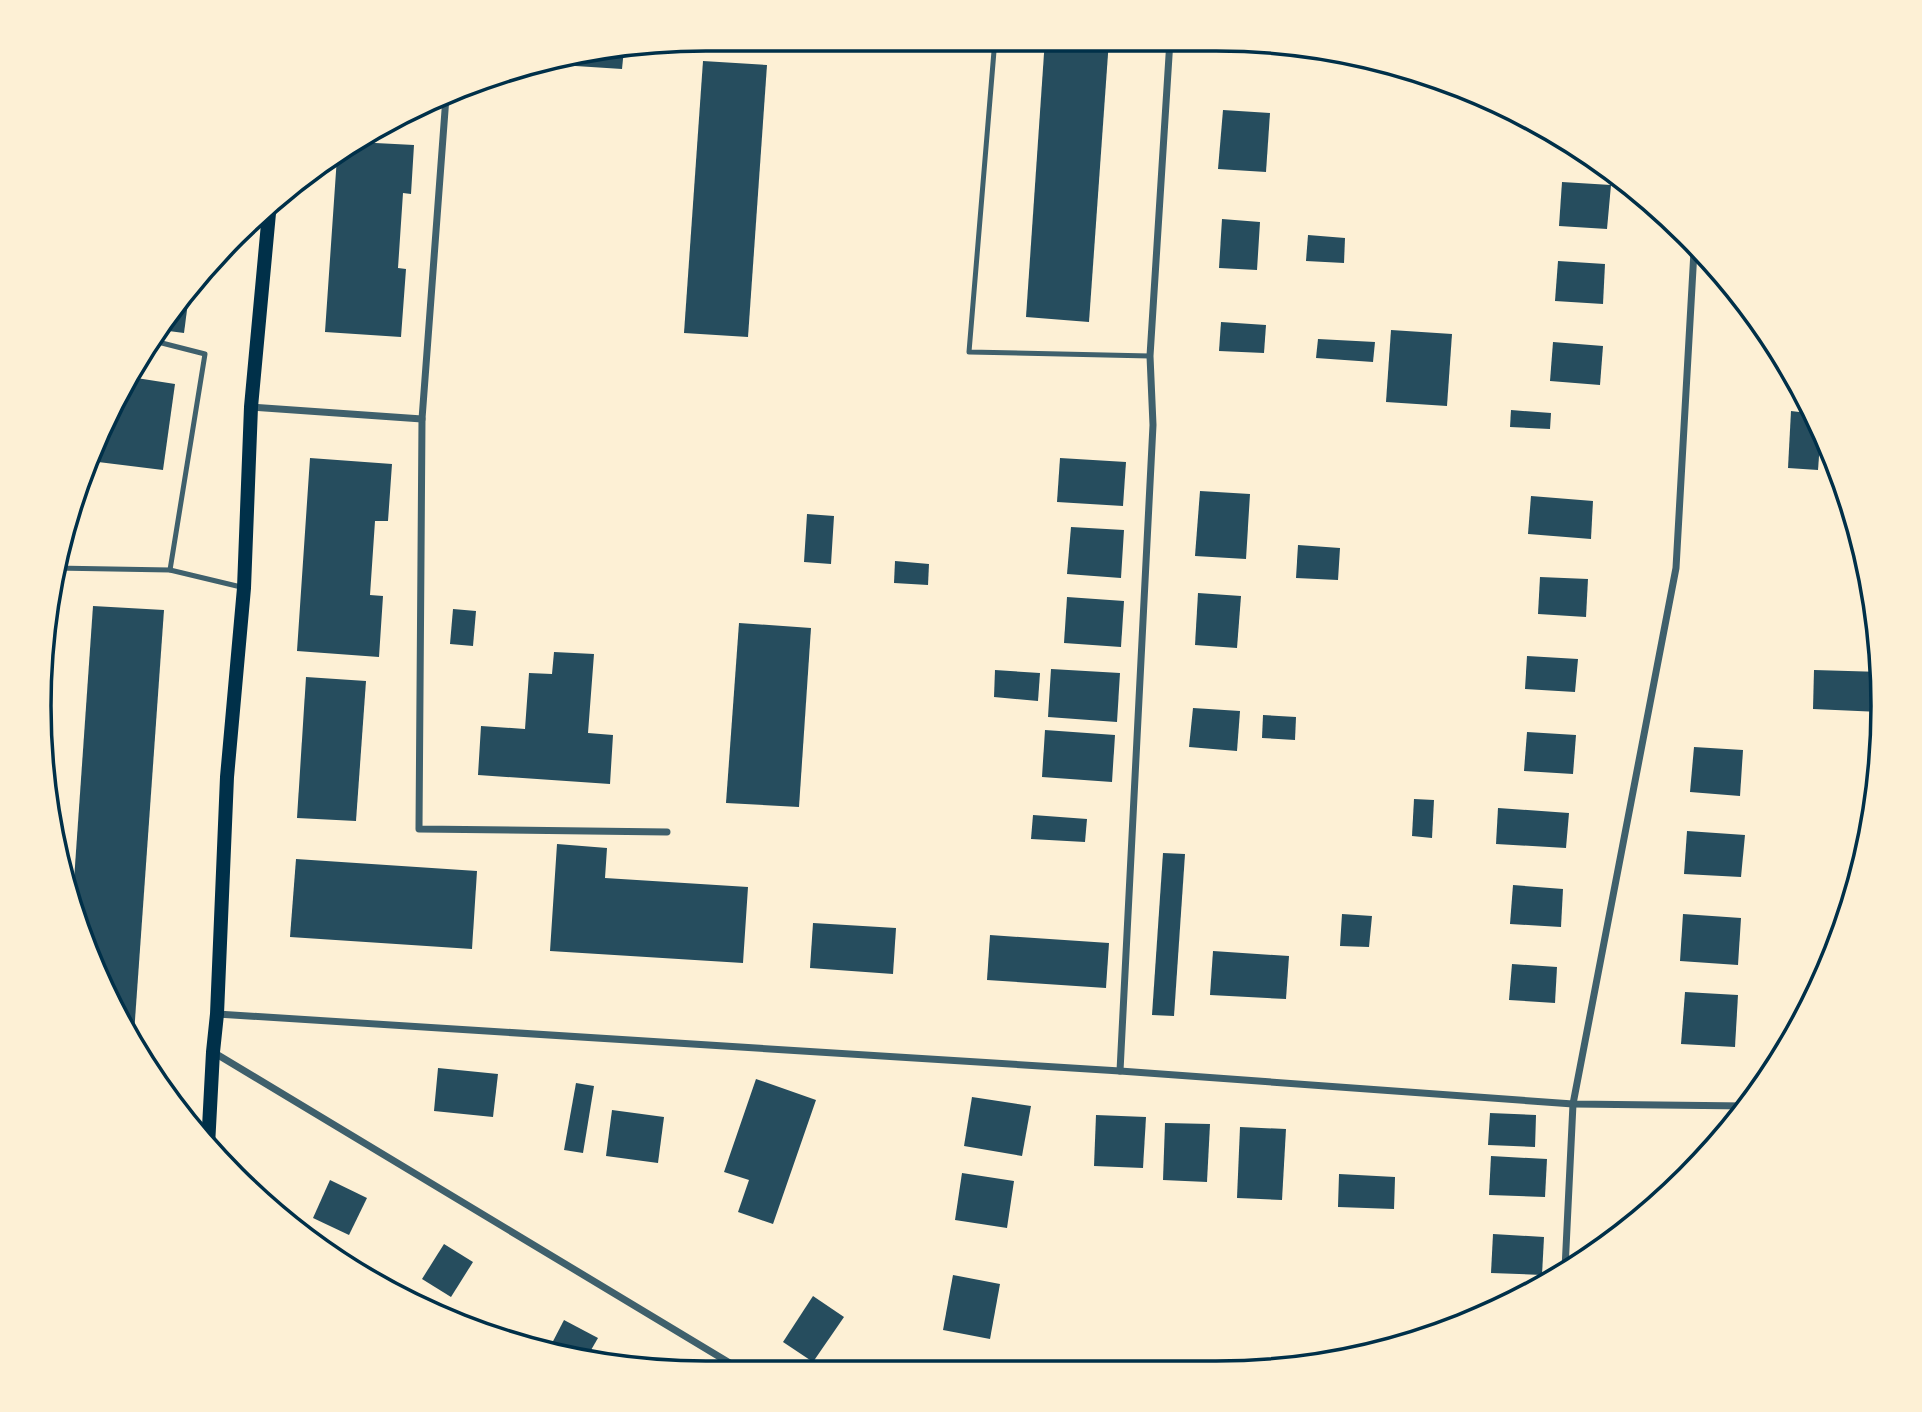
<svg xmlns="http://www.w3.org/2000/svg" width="1922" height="1412" font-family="'Roboto Serif',serif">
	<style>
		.building { fill: #264d5e }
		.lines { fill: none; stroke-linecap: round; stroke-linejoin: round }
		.service { stroke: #3f606c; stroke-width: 5 }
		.minor { stroke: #3f606c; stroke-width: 7 }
		.secondary { stroke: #003049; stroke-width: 14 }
		.rim { fill: none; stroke: #003049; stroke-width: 3.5 }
	</style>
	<rect width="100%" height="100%" fill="#fdf0d5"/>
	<!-- building -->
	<g class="building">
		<path d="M1045,39L1109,40L1089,322L1026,317Z"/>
		<path d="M624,49L622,69L529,63L533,61Z"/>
		<path d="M703,61L767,65L748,337L684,333Z"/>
		<path d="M1223,110L1270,113L1266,172L1218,169Z"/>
		<path d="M356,142L414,145L411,194L403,193L398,268L406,269L401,337L325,332L337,157Z"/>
		<path d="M1562,182L1611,185L1607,229L1559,226Z"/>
		<path d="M1222,219L1260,222L1257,270L1219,268Z"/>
		<path d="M1308,235L1345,238L1344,263L1306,261Z"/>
		<path d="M1558,261L1605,264L1603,304L1555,301Z"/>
		<path d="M190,287L184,333L161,330Z"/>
		<path d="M1221,322L1266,325L1264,353L1219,351Z"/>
		<path d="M1391,330L1452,334L1447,406L1386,402Z"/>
		<path d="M1318,339L1375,342L1373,362L1316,358Z"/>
		<path d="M1553,342L1603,346L1600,385L1550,381Z"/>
		<path d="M130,377L175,384L163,470L90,461L108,410Z"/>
		<path d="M1511,410L1551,413L1550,429L1510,427Z"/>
		<path d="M1791,411L1816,414L1821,429L1818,470L1788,468Z"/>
		<path d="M310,458L392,464L388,521H375L370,595L383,596L379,657L297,651Z"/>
		<path d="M1060,458L1126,462L1123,506L1057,502Z"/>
		<path d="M1200,491L1250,494L1246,559L1195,556Z"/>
		<path d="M1531,496L1593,501L1591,539L1528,534Z"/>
		<path d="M807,514L834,516L831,564L804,562Z"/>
		<path d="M1071,527L1124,530L1121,578L1067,574Z"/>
		<path d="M1298,545L1340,548L1338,580L1296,578Z"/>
		<path d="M895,561L929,564L928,585L894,583Z"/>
		<path d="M1540,577L1588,579L1586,617L1538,614Z"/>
		<path d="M1198,593L1241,596L1237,648L1195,645Z"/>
		<path d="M1067,597L1124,601L1121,647L1064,643Z"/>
		<path d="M93,606L164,610L134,1034L74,921L72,909Z"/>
		<path d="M453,609L476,611L473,646L450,644Z"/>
		<path d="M739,623L811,628L799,807L726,803Z"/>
		<path d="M554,652L594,654L588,733L613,735L610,784L478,775L481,726L525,729L529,673L552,674Z"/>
		<path d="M1527,656L1578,659L1575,692L1525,689Z"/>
		<path d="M1051,669L1120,673L1117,722L1048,717Z"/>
		<path d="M995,670L1040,673L1038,701L994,697Z"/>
		<path d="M1814,670L1882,672L1880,712L1813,709Z"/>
		<path d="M306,677L366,681L356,821L297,818Z"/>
		<path d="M1193,708L1240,711L1237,751L1189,747Z"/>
		<path d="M1263,715L1296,717L1295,740L1262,738Z"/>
		<path d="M1045,730L1115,735L1112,782L1042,777Z"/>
		<path d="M1527,732L1576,735L1573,774L1524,771Z"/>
		<path d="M1694,747L1743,750L1740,796L1690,792Z"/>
		<path d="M1414,799L1434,800L1432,838L1412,836Z"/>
		<path d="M1498,808L1569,813L1566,848L1496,844Z"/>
		<path d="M1033,815L1087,819L1085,842L1031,839Z"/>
		<path d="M1687,831L1745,835L1741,877L1684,874Z"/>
		<path d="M557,844L607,848L605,878L748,887L743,963L550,951Z"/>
		<path d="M1163,853L1185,854L1174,1016L1152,1015Z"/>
		<path d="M296,859L477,871L472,949L290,937Z"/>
		<path d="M1513,885L1563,889L1561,927L1510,924Z"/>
		<path d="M1342,914L1372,916L1369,947L1340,946Z"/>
		<path d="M1683,914L1741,918L1738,965L1680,961Z"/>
		<path d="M813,923L896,928L893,974L810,968Z"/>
		<path d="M990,935L1109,943L1106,988L987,980Z"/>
		<path d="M1213,951L1289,956L1286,999L1210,995Z"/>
		<path d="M1512,964L1557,967L1555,1003L1509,1000Z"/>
		<path d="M1685,992L1738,995L1735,1047L1681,1044Z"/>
		<path d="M438,1068L498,1074L493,1117L434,1111Z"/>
		<path d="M756,1079L816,1100L773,1224L738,1212L749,1180L724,1172Z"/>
		<path d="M576,1083L594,1086L583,1153L564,1150Z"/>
		<path d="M972,1097L1031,1106L1022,1156L964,1146Z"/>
		<path d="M612,1110L664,1117L658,1163L606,1156Z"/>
		<path d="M1490,1113L1536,1115L1535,1147L1488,1145Z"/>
		<path d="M1096,1115L1146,1117L1143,1168L1094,1166Z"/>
		<path d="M1165,1123L1210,1124L1207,1182L1163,1180Z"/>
		<path d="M1240,1127L1286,1129L1282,1200L1237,1198Z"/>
		<path d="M1491,1156L1547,1159L1545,1197L1489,1195Z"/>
		<path d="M962,1173L1014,1181L1007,1228L955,1220Z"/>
		<path d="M1339,1174L1395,1177L1394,1209L1338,1207Z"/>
		<path d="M330,1180L367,1198L349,1235L313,1218Z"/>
		<path d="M1493,1234L1544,1237L1542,1275L1491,1273Z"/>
		<path d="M444,1244L473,1262L451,1297L422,1279Z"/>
		<path d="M953,1275L1000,1284L990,1339L943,1330Z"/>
		<path d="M813,1296L844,1317L813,1362L783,1342Z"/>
		<path d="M564,1320L598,1338L587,1357L549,1349Z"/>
	</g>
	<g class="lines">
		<!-- service -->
		<g class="service">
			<path d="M995,39L969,352L1150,356"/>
			<path d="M154,341L205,354L170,570"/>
			<path d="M54,568L170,570L241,587"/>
			<path d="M44,773L50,601"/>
		</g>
		<!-- minor -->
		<g class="minor">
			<path d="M446,97L422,419L419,829L667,832"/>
			<path d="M251,407L422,419"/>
			<path d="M217,1014L1120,1071L1573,1104L1747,1106"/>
			<path d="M213,1052L743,1371"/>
			<path d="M1120,1071L1153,425L1150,356L1170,40"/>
			<path d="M1565,1269L1573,1104L1676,568L1694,251"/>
		</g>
		<!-- secondary -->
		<path class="secondary" d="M208,1146L213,1052L217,1014L227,777L244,588L251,407L269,213"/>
	</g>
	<!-- crop -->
	<path d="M0 0H1922V1412H0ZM706 51H1216A655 655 0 0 1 1871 706V706A655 655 0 0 1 1216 1361H706A655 655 0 0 1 51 706V706A655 655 0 0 1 706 51Z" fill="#fdf0d5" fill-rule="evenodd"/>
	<path class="rim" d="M706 51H1216A655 655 0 0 1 1871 706V706A655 655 0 0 1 1216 1361H706A655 655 0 0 1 51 706V706A655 655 0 0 1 706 51Z"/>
</svg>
